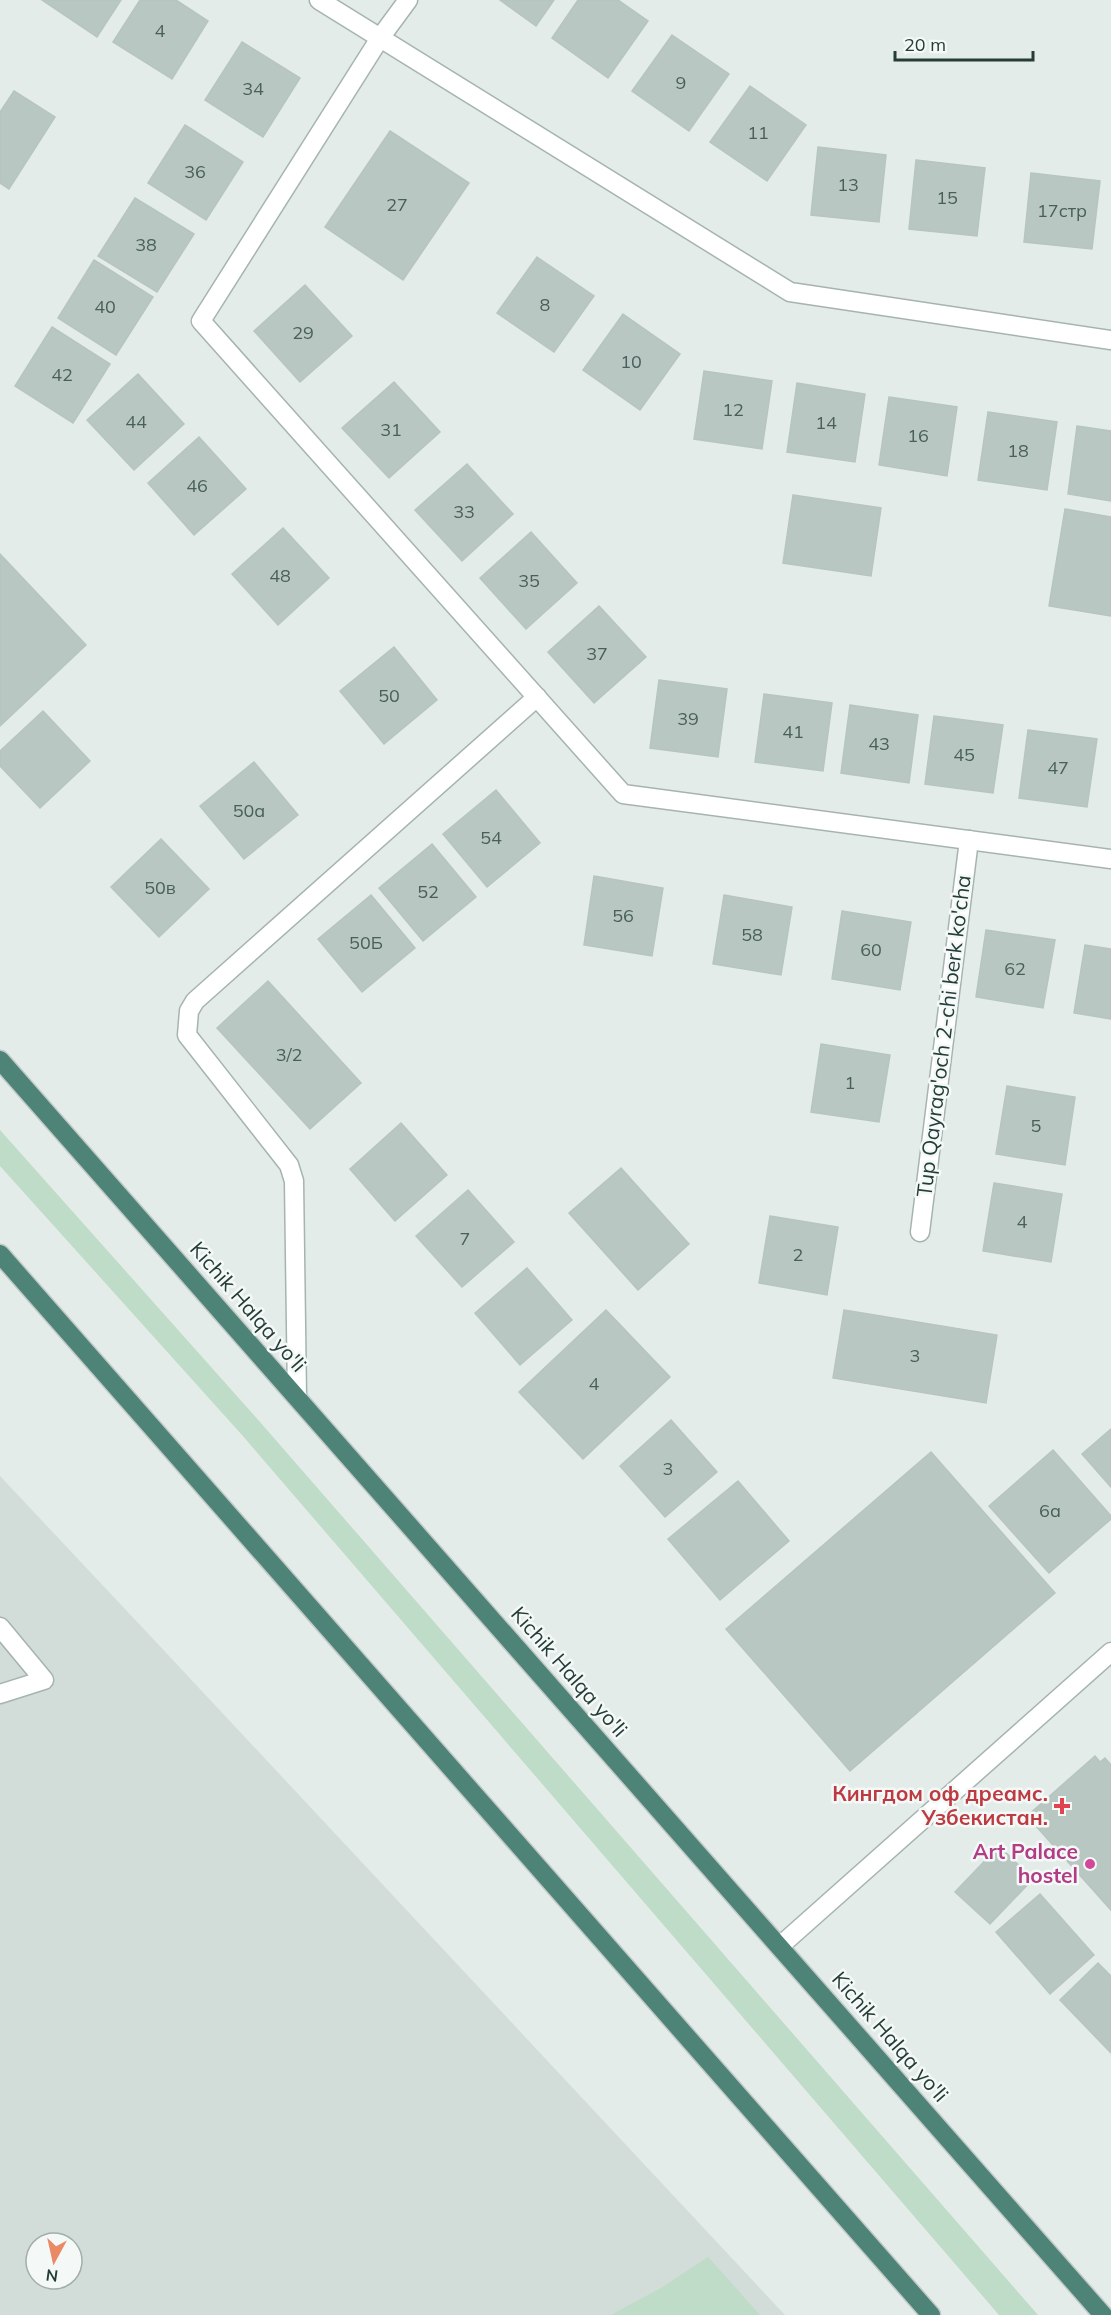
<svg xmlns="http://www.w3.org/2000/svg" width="1111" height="2315" font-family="Mulish,sans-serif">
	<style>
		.built { fill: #d2dcd8; fill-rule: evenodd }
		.green { fill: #bedcc7 }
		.building { fill: #b9c7c2; stroke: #b6c5c0; stroke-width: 1.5 }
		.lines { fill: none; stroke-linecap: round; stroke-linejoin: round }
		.service-casing { stroke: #a6b4b0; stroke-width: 21 }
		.minor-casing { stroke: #a6b4b0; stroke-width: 21 }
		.trunk-casing { stroke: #c2c9c7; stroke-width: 21 }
		.service { stroke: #fff; stroke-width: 18 }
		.minor { stroke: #fff; stroke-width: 18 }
		.trunk { stroke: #4e8378; stroke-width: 18 }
		.health-dot { fill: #e0444e; stroke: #f4f9f7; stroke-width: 2 }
		.hotel-dot { fill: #d1479c; stroke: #f4f9f7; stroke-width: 2 }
		.labels { text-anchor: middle; stroke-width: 5; stroke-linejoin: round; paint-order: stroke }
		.number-label { font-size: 18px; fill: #49605a }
		.street-label { font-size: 21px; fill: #243d37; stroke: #f4f9f7 }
		.health-label { font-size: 21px; font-weight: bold; fill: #be3a42; stroke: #f4f9f7; text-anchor: end }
		.hotel-label { font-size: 21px; font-weight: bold; fill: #b23c85; stroke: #f4f9f7; text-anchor: end }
	</style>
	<rect width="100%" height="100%" fill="#e3ece9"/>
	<!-- built -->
	<path class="built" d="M0,1476L156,1642L785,2315H0ZM36,2243H72V2279H36Z"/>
	<!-- green -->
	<g class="green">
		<path d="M0,1130L260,1422L1038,2315H999L242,1435L0,1166Z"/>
		<path d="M708,2257L760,2315H611L661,2288Z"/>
	</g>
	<!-- building -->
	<g class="building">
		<path d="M42,0H121L97,37Z"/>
		<path d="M140,0H176L208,21L172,79L113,42Z"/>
		<path d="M500,0H554L536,26Z"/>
		<path d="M578,0H618L648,21L608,78L552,38Z"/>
		<path d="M672,35L729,74L689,131L632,91Z"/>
		<path d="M242,42L300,78L263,137L205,100Z"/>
		<path d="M750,86L806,125L767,181L710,142Z"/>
		<path d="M14,91L55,117L9,189L0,183V112Z"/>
		<path d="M185,125L243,162L206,220L148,183Z"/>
		<path d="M390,131L469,183L403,280L325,227Z"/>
		<path d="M818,147L886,155L879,222L811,215Z"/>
		<path d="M916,160L985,168L977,236L909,229Z"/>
		<path d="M1031,173L1100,181L1092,249L1024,242Z"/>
		<path d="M135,198L194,234L157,292L98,256Z"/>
		<path d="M537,257L594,296L554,352L497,313Z"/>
		<path d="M94,260L153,297L116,355L58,318Z"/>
		<path d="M305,285L352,336L300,382L254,331Z"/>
		<path d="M623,314L680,354L640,410L583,370Z"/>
		<path d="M52,327L110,364L73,423L15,386Z"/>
		<path d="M704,371L772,381L762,449L694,439Z"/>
		<path d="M138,374L184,424L134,470L87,420Z"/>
		<path d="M394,382L440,432L389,478L342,428Z"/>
		<path d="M797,383L865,394L855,462L787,452Z"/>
		<path d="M889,397L957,407L947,476L879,465Z"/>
		<path d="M988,412L1057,422L1047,490L978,480Z"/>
		<path d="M1077,426L1111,431V501L1068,494Z"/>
		<path d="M199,437L246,489L194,535L148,483Z"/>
		<path d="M467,464L513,514L462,561L415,510Z"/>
		<path d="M793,495L881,508L871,576L783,563Z"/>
		<path d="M1065,509L1111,517V616L1049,606Z"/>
		<path d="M283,528L329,578L278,625L232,574Z"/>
		<path d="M531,532L577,583L526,629L480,578Z"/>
		<path d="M0,554L86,645L0,726Z"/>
		<path d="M599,606L646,657L594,703L548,652Z"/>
		<path d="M394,647L437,700L384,744L340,691Z"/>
		<path d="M659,680L727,689L718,757L650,748Z"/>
		<path d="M764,694L832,703L823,771L755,762Z"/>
		<path d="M850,705L918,715L909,783L841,773Z"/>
		<path d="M43,711L90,761L40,808L0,766V751Z"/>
		<path d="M934,716L1003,725L993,793L925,784Z"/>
		<path d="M1028,730L1097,739L1087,807L1019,798Z"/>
		<path d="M254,762L298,815L244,859L200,806Z"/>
		<path d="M496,790L540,843L487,887L443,834Z"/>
		<path d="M161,839L209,889L159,937L111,887Z"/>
		<path d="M432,844L476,897L423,941L379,888Z"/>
		<path d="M594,876L663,888L652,956L584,945Z"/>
		<path d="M371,895L415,948L362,992L318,939Z"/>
		<path d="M724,895L792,907L781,975L713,964Z"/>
		<path d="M842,911L911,922L900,990L832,979Z"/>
		<path d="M986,930L1055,940L1043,1008L976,997Z"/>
		<path d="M1085,945L1111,949V1019L1074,1013Z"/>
		<path d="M268,981L361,1083L310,1129L217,1028Z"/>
		<path d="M821,1044L890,1055L879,1122L811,1112Z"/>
		<path d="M1007,1086L1075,1097L1065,1165L996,1154Z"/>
		<path d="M401,1123L447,1175L395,1221L350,1169Z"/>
		<path d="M621,1168L689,1244L638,1290L569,1213Z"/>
		<path d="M994,1183L1062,1194L1051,1262L983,1251Z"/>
		<path d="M468,1190L514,1242L462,1287L416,1236Z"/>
		<path d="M770,1216L838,1227L827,1295L759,1283Z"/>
		<path d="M527,1268L572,1320L520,1365L475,1313Z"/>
		<path d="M606,1310L670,1377L583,1459L519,1392Z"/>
		<path d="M844,1310L997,1335L986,1403L833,1378Z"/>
		<path d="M671,1420L717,1472L665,1517L620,1466Z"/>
		<path d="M1111,1429V1487L1082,1454Z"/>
		<path d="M1053,1450L1111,1516V1519L1049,1573L989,1506Z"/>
		<path d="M931,1452L1055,1593L850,1771L726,1629Z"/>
		<path d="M738,1481L789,1541L720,1600L668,1539Z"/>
		<path d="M1095,1756L1100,1762L1105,1758L1111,1765V1910L1027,1816Z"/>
		<path d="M999,1846L1033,1879L990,1924L955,1892Z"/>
		<path d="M1040,1894L1094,1955L1050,1994L996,1932Z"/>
		<path d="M1098,1963L1111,1976V2053L1060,2000Z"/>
	</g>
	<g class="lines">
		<defs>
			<g id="service">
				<path d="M920,1232L969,840"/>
				<path d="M0,1627L44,1680L0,1694"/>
			</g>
			<g id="minor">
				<path d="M319,0L790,292L1111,340"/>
				<path d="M408,0L380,38L201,321L623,794L1111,859"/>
				<path d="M297,1397L294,1181L289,1165L187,1035L189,1011L195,1001L537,697"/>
				<path d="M780,1946L1111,1652"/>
			</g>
			<g id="trunk">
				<path d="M0,1060L1103,2315"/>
				<path d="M0,1254L931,2315"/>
			</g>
		</defs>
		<!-- service casing -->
		<use href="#service" class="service-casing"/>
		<!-- minor casing -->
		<use href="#minor" class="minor-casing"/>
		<!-- trunk casing -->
		<use href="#trunk" class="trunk-casing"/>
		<!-- service -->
		<use href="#service" class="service"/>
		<!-- minor -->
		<use href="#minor" class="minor"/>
		<!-- trunk -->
		<use href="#trunk" class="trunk"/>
	</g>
	<!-- markers -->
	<path class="health-dot" d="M1059 1797h6v6h6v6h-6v6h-6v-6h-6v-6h6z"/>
	<circle class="hotel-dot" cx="1090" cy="1864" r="6"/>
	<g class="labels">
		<!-- number labels -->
		<g class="number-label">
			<text x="160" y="37">4</text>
			<text x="681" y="89">9</text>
			<text x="253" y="95">34</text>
			<text x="758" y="139">11</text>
			<text x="195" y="178">36</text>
			<text x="848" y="191">13</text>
			<text x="947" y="204">15</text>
			<text x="397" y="211">27</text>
			<text x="1062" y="217">17стр</text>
			<text x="146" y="251">38</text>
			<text x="545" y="311">8</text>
			<text x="105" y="313">40</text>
			<text x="303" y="339">29</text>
			<text x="631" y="368">10</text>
			<text x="62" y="381">42</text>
			<text x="733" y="416">12</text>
			<text x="136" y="428">44</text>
			<text x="826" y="429">14</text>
			<text x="391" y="436">31</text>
			<text x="918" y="442">16</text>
			<text x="1018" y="457">18</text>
			<text x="197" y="492">46</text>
			<text x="464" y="518">33</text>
			<text x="280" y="582">48</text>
			<text x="529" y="587">35</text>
			<text x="597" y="660">37</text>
			<text x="389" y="702">50</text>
			<text x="688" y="725">39</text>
			<text x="793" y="738">41</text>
			<text x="879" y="750">43</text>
			<text x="964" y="761">45</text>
			<text x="1058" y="774">47</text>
			<text x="249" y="817">50а</text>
			<text x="491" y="844">54</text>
			<text x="160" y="894">50в</text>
			<text x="428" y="898">52</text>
			<text x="623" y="922">56</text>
			<text x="752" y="941">58</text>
			<text x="366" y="949">50Б</text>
			<text x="871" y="956">60</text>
			<text x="1015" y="975">62</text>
			<text x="289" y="1061">3/2</text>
			<text x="850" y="1089">1</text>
			<text x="1036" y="1132">5</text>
			<text x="1022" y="1228">4</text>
			<text x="465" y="1245">7</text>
			<text x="798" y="1261">2</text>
			<text x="915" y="1362">3</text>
			<text x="594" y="1390">4</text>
			<text x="668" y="1475">3</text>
			<text x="1050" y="1517">6а</text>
		</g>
		<!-- street labels -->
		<g class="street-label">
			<text transform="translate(944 1036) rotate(-83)" y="7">Tup Qayrag'och 2-chi berk ko'cha</text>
			<text transform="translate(248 1307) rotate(49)" y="7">Kichik Halqa yo'li</text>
			<text transform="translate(569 1672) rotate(49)" y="7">Kichik Halqa yo'li</text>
			<text transform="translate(890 2037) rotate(49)" y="7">Kichik Halqa yo'li</text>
		</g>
		<!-- health labels -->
		<g class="health-label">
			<text x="1048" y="1801">Кингдом оф дреамс.<tspan x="1048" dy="24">Узбекистан.</tspan></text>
		</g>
		<!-- hotel labels -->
		<g class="hotel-label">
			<text x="1078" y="1859">Art Palace<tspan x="1078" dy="24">hostel</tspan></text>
		</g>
	</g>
	<!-- north arrow -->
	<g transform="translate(54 2261) rotate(188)"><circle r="28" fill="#f4f9f7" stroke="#a1aeaa" stroke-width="1.5"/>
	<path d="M0-4.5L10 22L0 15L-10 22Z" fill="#e98a65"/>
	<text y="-9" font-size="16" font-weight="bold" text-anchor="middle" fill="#243d37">N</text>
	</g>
	<!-- scale -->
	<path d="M895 51v9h138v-9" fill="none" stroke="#243d37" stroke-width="3"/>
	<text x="904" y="51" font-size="18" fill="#243d37" stroke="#f4f9f7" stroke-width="4.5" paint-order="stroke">20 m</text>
</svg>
